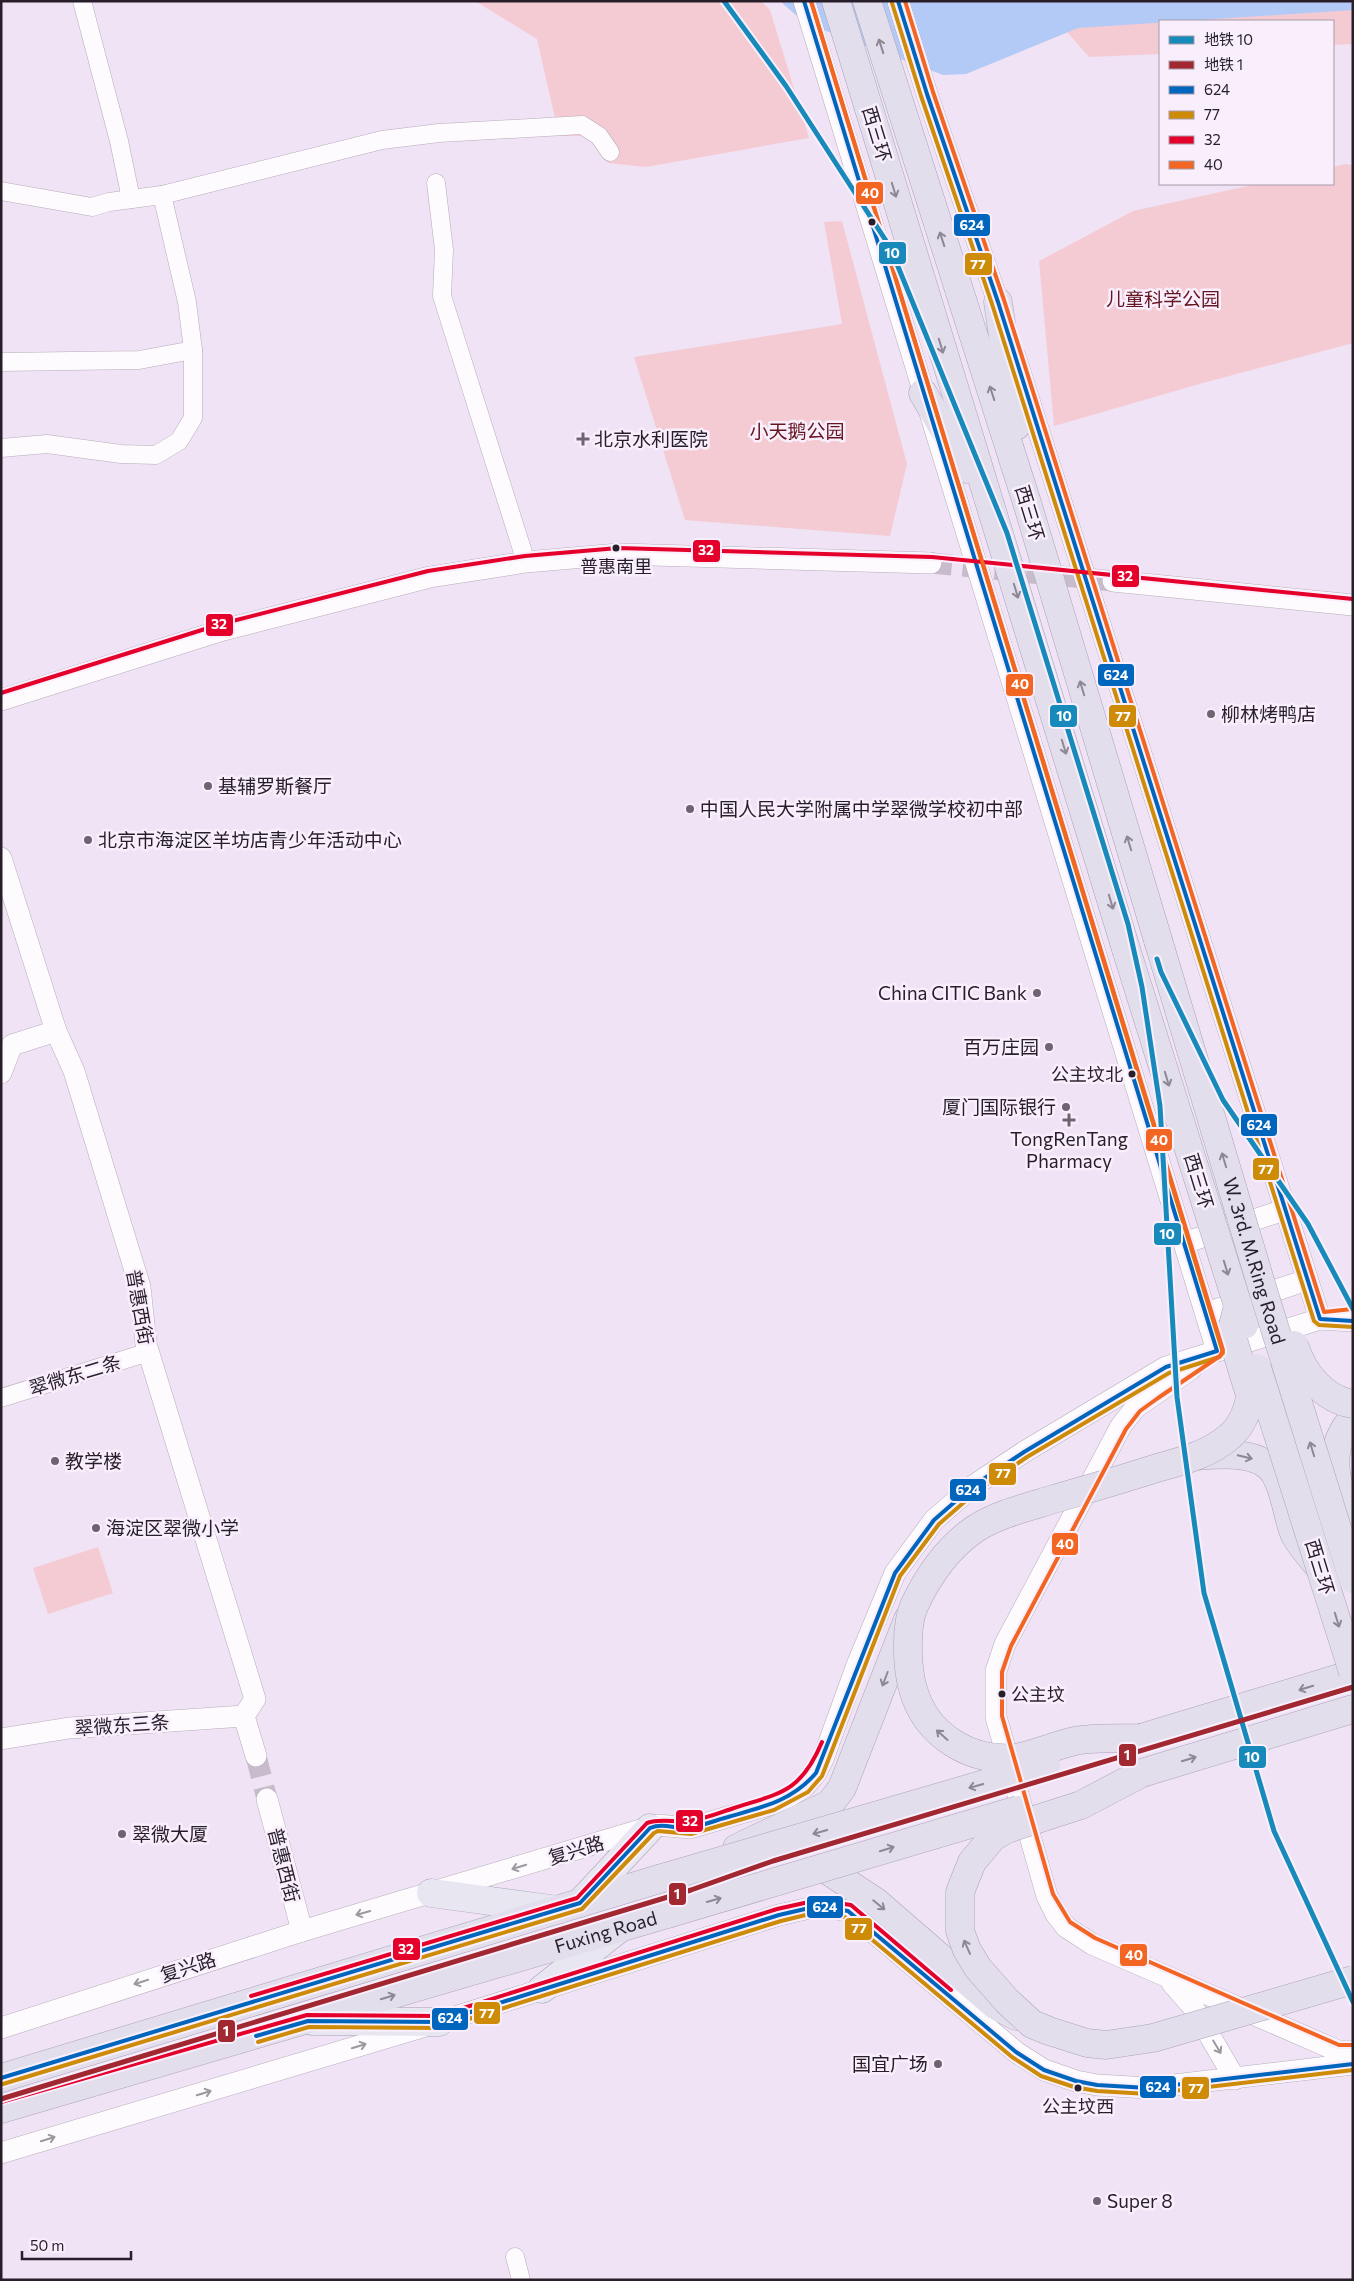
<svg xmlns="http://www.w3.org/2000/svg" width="1354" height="2281" font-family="Commissioner,'Noto Sans SC',sans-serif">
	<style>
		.green { fill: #f4cbd3 }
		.water { fill: #b3caf6 }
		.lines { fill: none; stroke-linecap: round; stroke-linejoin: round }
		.tertiary-tunnel { stroke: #c8bccc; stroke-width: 21; stroke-dasharray: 21 11; stroke-linecap: butt }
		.minor-casing { stroke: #b6adba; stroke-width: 19 }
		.tertiary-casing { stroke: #b6adba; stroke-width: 22 }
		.primary-casing { stroke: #aba3b9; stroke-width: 29 }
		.trunk-casing { stroke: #aba3b9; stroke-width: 29 }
		.minor { stroke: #fdfbfe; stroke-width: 18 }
		.tertiary { stroke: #fdfbfe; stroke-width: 21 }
		.primary { stroke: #e8e6f0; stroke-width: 28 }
		.trunk { stroke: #e2deec; stroke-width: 28 }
		.trunk-bridge-casing { stroke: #aba3b9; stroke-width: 29; stroke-linecap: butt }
		.trunk-bridge { stroke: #e2deec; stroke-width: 28 }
		.bus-1-casing { stroke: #f9effc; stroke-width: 8 }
		.bus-2-casing { stroke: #f9effc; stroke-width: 8 }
		.bus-3-casing { stroke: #f9effc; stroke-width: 8 }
		.bus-4-casing { stroke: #f9effc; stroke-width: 8 }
		.bus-1 { stroke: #0065bd; stroke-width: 4 }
		.bus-2 { stroke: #cd8b08; stroke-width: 4 }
		.bus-3 { stroke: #e4002b; stroke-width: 4 }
		.bus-4 { stroke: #f26522; stroke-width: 4 }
		.metro-1-casing { stroke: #f9effc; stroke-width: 9 }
		.metro-2-casing { stroke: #f9effc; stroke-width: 9 }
		.metro-1 { stroke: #178abb; stroke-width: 5 }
		.metro-2 { stroke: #a12830; stroke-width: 5 }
		.oneway { stroke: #8e8895 }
		.oneway2 { stroke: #9d989f }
		.bus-dot { fill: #271e2a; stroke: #f9effc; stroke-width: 2 }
		.poi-dot { fill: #6d6371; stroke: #f9effc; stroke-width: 2 }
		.labels { text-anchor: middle; stroke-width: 5; stroke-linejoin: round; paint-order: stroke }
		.bus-label { font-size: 18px; fill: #271e2a; stroke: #f9effc }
		.street-label { font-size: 19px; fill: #271e2a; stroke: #f9effc }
		.park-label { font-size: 19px; fill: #661620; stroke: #f9effc }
		.poi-label { font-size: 19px; fill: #271e2a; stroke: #f9effc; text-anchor: start }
		.line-badge { stroke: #f9effc; stroke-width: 2 }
		.badge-label { font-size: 14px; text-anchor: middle; font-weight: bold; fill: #fff }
	</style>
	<rect width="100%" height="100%" fill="#f0e3f5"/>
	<!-- green -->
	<g class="green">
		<path d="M475,1H761L770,10L809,138L646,167L608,163L588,136H559L537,39Z"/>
		<path d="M1040,1H1353V44L1333,45V21H1160V54L1089,57Z"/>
		<path d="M1345,164L1353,165V343L1203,383L1054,426L1039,261L1133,211L1257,184H1333V167Z"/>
		<path d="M842,221L907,464L890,536L685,520L634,357L842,324L824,222Z"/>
		<path d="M98,1547L113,1593L48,1614L33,1568Z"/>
	</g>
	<!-- water -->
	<path class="water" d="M780,1H1353V10L1078,28L966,74L943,75L805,23Z"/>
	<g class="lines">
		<!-- tertiary-tunnel -->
		<g class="tertiary-tunnel">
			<path d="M931,563L1113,581"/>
			<path d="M256,1756L267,1799"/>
		</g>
		<defs>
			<g id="minor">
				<path d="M82,1L119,141L131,199"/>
				<path d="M436,183L444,250L442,296L526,562"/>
				<path d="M1,191L92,207L109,202L162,195L382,140L439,133L582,125L599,136L610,152"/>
				<path d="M1,362L139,360L193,350"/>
				<path d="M1,448L47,444L121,454L156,455L179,441L193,418V350L187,302L162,195"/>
				<path d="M1,1398L149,1352"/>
				<path d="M515,2257L521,2280"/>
			</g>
			<g id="tertiary">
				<path d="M804,1L1217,1351"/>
				<path d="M898,1L927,94L1003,317"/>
				<path d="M1015,356L1320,1319"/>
				<path d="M1113,581L1353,605"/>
				<path d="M1,700L223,630L430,577L526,562L619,554L931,563"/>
				<path d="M1,858L56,1031L74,1071L140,1287L146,1344L255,1699L244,1716L256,1756"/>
				<path d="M1,1073L12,1045L56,1031"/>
				<path d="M1184,1243L1284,1210"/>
				<path d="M1206,1313L1307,1280"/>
				<path d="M1221,1350L1320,1319L1353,1321"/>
				<path d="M1191,1369L1136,1407L1121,1426L1005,1644L996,1671V1717L1047,1896L1056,1914L1066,1927L1092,1944L1338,2051H1353"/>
				<path d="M1,1739L69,1728L244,1716"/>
				<path d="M267,1799L302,1931"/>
				<path d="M1172,1983L1193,2007L1235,2079"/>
				<path d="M1,2028L302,1931L657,1825L690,1828L772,1804L788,1797L804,1787L816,1773L823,1759L857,1665L895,1573L934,1520L973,1486L1024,1452L1166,1367L1217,1351"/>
				<path d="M1,2153L439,2022L779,1915L818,1906L848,1911L1016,2052L1044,2070L1076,2081L1097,2085L1148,2088L1353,2064"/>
			</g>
			<g id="primary">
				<path d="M431,1893L558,1910"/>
				<path d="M580,1903L650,1828"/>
				<path d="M542,1989L620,1928"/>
				<path d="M312,2021L439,2022"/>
			</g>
			<g id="trunk">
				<path d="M836,1L1126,949"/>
				<path d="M867,1L1028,506L1158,940"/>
				<path d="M998,302L1016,426"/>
				<path d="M923,393L967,469"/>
				<path d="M1353,1418C1320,1455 1341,1491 1353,1533"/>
				<path d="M1197,1456C1220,1454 1261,1450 1275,1474C1285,1490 1287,1515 1294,1533C1299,1545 1311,1556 1319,1567"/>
				<path d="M1141,1738L1353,1674"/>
				<path d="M1142,1773L1353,1709"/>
				<path d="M737,1848L830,1804L842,1788L908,1619"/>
				<path d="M824,1868L876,1902L995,2005L1016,2016"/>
				<path d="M1,2078L659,1879"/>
				<path id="s1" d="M1,2109L667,1914"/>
			</g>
		</defs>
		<!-- minor casing -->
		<use href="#minor" class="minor-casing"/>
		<!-- tertiary casing -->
		<use href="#tertiary" class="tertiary-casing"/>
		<!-- primary casing -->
		<use href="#primary" class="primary-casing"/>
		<!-- trunk casing -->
		<use href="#trunk" class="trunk-casing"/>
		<!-- minor -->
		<use href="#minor" class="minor"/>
		<!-- tertiary -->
		<use href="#tertiary" class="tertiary"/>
		<!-- primary -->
		<use href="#primary" class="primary"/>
		<!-- trunk -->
		<use href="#trunk" class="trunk"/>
		<defs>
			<g id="trunk-bridge">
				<path id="s2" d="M1158,940L1265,1297L1353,1579"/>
				<path d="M1126,949L1244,1325"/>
				<path d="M1294,1345C1303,1372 1322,1399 1353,1404"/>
				<path d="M1257,1368L1353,1672"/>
				<path d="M1141,1738C1120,1739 1096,1737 1075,1741C1057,1745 1038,1753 1020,1757C972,1764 926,1736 913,1689C907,1668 905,1627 914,1606C928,1576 947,1548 975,1529C998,1514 1028,1507 1054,1499C1088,1489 1123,1479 1157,1468C1183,1461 1210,1454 1230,1436C1241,1427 1249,1409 1250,1395L1231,1333L1238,1306"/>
				<path d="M1142,1773L1081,1805L1007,1829L993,1837L972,1862L960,1892V1931L967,1950L978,1968L1007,2001L1032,2024L1049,2031L1087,2043L1106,2045L1153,2038L1353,1980"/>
				<path d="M659,1879L1046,1766"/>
				<path d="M667,1914L1018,1810"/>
			</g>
		</defs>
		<!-- trunk-bridge casing -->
		<use href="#trunk-bridge" class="trunk-bridge-casing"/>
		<!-- trunk-bridge -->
		<use href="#trunk-bridge" class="trunk-bridge"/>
		<defs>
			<g id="bus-1">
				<path d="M898,1L927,94L998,302L1320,1319L1353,1321"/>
				<path d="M256,2036L308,2021L439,2022L779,1915L818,1906L848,1911L1016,2052L1044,2070L1076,2081L1097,2085L1148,2088L1353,2064"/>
				<path d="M1,2078L580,1903L650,1828C664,1822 677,1830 692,1828C704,1825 716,1820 728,1817C763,1807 792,1801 816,1773L895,1573L934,1520L973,1486L1024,1452L1166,1367L1217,1351L804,1"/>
			</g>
			<g id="bus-2">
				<path d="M892,3L921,96L992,304L1314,1321L1319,1325L1353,1327"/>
				<path d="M258,2042L309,2027L440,2028L781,1921L818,1912L845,1917L1012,2057L1041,2076L1074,2087L1097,2091L1148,2094L1353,2070"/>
				<path d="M3,2084L582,1909L654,1833L658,1831L691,1834L774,1810L808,1792L822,1776L900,1576L939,1524L977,1491L1027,1457L1169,1373L1219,1357L1223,1353L811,1"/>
			</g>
			<g id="bus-3">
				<path d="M1,693L221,624L428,571L525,556L618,548L932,557L1353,599"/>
				<path d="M251,1996L577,1898L647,1823C661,1818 675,1823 689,1821C705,1819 719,1813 734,1808C781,1793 801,1792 822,1742"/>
				<path d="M1,2102L307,2015L438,2016L777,1909L818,1900L851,1905L951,1990"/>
			</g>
			<g id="bus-4">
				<path d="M811,1L1223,1350L1220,1356L1158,1398L1140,1411L1126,1429L1011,1646L1002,1672V1716L1053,1894L1070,1922L1095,1938L1339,2045H1353"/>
				<path d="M905,1L933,92L1004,300L1324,1312L1352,1309"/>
			</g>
		</defs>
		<!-- bus-1 casing -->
		<use href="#bus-1" class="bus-1-casing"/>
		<!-- bus-2 casing -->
		<use href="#bus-2" class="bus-2-casing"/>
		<!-- bus-3 casing -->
		<use href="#bus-3" class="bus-3-casing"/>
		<!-- bus-4 casing -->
		<use href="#bus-4" class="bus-4-casing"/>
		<!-- bus-1 -->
		<use href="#bus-1" class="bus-1"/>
		<!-- bus-2 -->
		<use href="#bus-2" class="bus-2"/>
		<!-- bus-3 -->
		<use href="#bus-3" class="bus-3"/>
		<!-- bus-4 -->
		<use href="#bus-4" class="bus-4"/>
		<defs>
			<g id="metro-1">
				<path d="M724,1L786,86L890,247L1007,533L1128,924L1142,987L1160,1106L1177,1397L1204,1593L1274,1831L1353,2002"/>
				<path d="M1157,959L1161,972L1223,1100L1308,1224L1353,1309"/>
			</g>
			<path id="metro-2" d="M1,2099L691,1890L773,1861L1353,1687"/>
		</defs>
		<!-- metro-1 casing -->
		<use href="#metro-1" class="metro-1-casing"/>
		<!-- metro-2 casing -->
		<use href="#metro-2" class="metro-2-casing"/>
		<!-- metro-1 -->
		<use href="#metro-1" class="metro-1"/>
		<!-- metro-2 -->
		<use href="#metro-2" class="metro-2"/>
	</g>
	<!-- one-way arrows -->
	<defs><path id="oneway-shaft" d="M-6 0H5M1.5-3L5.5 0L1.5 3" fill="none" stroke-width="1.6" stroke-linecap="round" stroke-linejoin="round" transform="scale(1.25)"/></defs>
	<g class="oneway">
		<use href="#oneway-shaft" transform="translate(881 46) rotate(-108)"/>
		<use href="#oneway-shaft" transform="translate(894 190) rotate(73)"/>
		<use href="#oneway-shaft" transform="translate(942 239) rotate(-108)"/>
		<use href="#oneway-shaft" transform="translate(941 346) rotate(73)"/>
		<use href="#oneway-shaft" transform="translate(992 393) rotate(-108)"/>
		<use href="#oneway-shaft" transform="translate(1016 591) rotate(73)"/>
		<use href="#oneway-shaft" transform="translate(1082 688) rotate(-107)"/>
		<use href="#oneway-shaft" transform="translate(1064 747) rotate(73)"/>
		<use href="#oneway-shaft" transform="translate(1129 843) rotate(-107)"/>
		<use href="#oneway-shaft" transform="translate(1111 902) rotate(73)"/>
		<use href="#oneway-shaft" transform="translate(1167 1079) rotate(73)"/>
		<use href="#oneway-shaft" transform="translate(1224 1160) rotate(-107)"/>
		<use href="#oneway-shaft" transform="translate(1226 1268) rotate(73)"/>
		<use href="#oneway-shaft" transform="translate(1312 1449) rotate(-107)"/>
		<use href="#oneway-shaft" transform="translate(1245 1457) rotate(14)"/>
		<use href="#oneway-shaft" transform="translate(1337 1620) rotate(73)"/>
		<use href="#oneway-shaft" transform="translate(885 1679) rotate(111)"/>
		<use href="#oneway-shaft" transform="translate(1306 1688) rotate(163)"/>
		<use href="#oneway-shaft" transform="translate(942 1735) rotate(-138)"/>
		<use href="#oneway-shaft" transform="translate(1189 1759) rotate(-17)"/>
		<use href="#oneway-shaft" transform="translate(976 1786) rotate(164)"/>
		<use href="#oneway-shaft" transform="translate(820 1832) rotate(164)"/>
		<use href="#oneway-shaft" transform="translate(887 1849) rotate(-17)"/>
		<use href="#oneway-shaft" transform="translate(714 1900) rotate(-16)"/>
		<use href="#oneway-shaft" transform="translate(879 1905) rotate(39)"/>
		<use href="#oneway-shaft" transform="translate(967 1947) rotate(-114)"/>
		<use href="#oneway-shaft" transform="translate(388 1997) rotate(-17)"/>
	</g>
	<g class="oneway2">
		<use href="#oneway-shaft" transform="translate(519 1867) rotate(163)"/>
		<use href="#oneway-shaft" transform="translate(363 1913) rotate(164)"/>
		<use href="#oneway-shaft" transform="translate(141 1982) rotate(162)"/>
		<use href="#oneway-shaft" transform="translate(359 2046) rotate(-17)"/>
		<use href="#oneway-shaft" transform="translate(1217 2047) rotate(59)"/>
		<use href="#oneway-shaft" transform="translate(204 2093) rotate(-17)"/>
		<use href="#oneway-shaft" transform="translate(48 2139) rotate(-17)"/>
	</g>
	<!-- markers -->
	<g class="bus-dot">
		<circle cx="872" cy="222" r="4.5"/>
		<circle cx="616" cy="548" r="4.5"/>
		<circle cx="1132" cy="1074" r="4.5"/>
		<circle cx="1002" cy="1694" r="4.5"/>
		<circle cx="1078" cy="2088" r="4.5"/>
	</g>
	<g class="poi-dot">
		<path d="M580.5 431.5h5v5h5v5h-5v5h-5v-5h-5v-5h5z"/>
		<circle cx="1211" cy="714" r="5"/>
		<circle cx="208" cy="786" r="5"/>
		<circle cx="690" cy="809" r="5"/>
		<circle cx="88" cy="840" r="5"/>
		<circle cx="1037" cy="993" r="5"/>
		<circle cx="1049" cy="1047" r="5"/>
		<circle cx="1066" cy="1107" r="5"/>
		<path d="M1066.5 1112.5h5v5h5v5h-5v5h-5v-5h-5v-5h5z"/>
		<circle cx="55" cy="1461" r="5"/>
		<circle cx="96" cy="1528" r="5"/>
		<circle cx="122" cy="1834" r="5"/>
		<circle cx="938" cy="2064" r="5"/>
		<circle cx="1097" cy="2201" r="5"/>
	</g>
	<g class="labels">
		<!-- bus labels -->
		<g class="bus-label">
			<text x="616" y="573">普惠南里</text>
			<text x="1123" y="1081" text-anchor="end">公主坟北</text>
			<text x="1011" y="1701" text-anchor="start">公主坟</text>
			<text x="1078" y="2113">公主坟西</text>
		</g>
		<!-- street labels -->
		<g class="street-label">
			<text transform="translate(877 134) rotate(73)" y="7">西三环</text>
			<text transform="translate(1030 513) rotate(73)" y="7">西三环</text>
			<text transform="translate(1199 1181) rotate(73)" y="7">西三环</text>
			<text dy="7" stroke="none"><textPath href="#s2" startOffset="335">W. 3rd. M.Ring Road</textPath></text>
			<text transform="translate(140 1307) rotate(80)" y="7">普惠西街</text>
			<text transform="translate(75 1375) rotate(-17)" y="7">翠微东二条</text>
			<text transform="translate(1320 1567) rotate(73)" y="7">西三环</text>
			<text transform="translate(122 1725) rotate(-4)" y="7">翠微东三条</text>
			<text transform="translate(576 1850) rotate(-17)" y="7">复兴路</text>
			<text transform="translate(284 1865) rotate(76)" y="7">普惠西街</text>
			<text dy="7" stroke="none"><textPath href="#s1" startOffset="630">Fuxing Road</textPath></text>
			<text transform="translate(188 1967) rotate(-18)" y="7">复兴路</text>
		</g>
		<!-- park labels -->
		<g class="park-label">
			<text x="1163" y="306">儿童科学公园</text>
			<text x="797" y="438">小天鹅公园</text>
		</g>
		<!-- poi labels -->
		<g class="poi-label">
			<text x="594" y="446">北京水利医院</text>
			<text x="1221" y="721">柳林烤鸭店</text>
			<text x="218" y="793">基辅罗斯餐厅</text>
			<text x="700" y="816">中国人民大学附属中学翠微学校初中部</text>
			<text x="98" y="847">北京市海淀区羊坊店青少年活动中心</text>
			<text x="1027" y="1000" text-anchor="end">China CITIC Bank</text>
			<text x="1039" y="1054" text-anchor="end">百万庄园</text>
			<text x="1056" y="1114" text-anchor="end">厦门国际银行</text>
			<text x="1069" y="1146" text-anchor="middle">TongRenTang<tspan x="1069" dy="22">Pharmacy</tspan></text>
			<text x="65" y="1468">教学楼</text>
			<text x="106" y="1535">海淀区翠微小学</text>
			<text x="132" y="1841">翠微大厦</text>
			<text x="928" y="2071" text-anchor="end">国宜广场</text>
			<text x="1107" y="2208">Super 8</text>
		</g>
	</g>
	<g class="line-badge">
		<rect x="855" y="181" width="29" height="24" rx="5" fill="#f26522"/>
		<rect x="953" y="213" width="38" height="24" rx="5" fill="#0065bd"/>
		<rect x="878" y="241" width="29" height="24" rx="5" fill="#178abb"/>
		<rect x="964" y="252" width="29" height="24" rx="5" fill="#cd8b08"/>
		<rect x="692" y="539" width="29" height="24" rx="5" fill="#e4002b"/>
		<rect x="1111" y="564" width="29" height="24" rx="5" fill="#e4002b"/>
		<rect x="205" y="613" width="29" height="24" rx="5" fill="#e4002b"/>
		<rect x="1097" y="663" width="38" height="24" rx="5" fill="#0065bd"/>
		<rect x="1005" y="673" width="29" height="24" rx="5" fill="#f26522"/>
		<rect x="1049" y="704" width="29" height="24" rx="5" fill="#178abb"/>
		<rect x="1108" y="704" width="29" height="24" rx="5" fill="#cd8b08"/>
		<rect x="1240" y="1113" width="38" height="24" rx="5" fill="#0065bd"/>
		<rect x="1145" y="1128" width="28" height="24" rx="5" fill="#f26522"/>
		<rect x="1252" y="1157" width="28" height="24" rx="5" fill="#cd8b08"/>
		<rect x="1153" y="1222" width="29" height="24" rx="5" fill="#178abb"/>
		<rect x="988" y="1462" width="29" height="24" rx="5" fill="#cd8b08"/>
		<rect x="949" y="1478" width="38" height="24" rx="5" fill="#0065bd"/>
		<rect x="1051" y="1532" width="28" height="24" rx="5" fill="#f26522"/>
		<rect x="1118" y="1743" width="19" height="24" rx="5" fill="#a12830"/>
		<rect x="1238" y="1745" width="29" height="24" rx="5" fill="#178abb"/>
		<rect x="675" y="1809" width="29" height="24" rx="5" fill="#e4002b"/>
		<rect x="668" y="1882" width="19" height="24" rx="5" fill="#a12830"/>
		<rect x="806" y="1895" width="38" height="24" rx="5" fill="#0065bd"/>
		<rect x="844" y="1917" width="29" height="24" rx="5" fill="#cd8b08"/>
		<rect x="392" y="1937" width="29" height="24" rx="5" fill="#e4002b"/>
		<rect x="1119" y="1943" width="29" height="24" rx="5" fill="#f26522"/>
		<rect x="473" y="2001" width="28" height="24" rx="5" fill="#cd8b08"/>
		<rect x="431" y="2007" width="38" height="24" rx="5" fill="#0065bd"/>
		<rect x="217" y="2019" width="19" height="24" rx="5" fill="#a12830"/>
		<rect x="1139" y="2075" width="38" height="24" rx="5" fill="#0065bd"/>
		<rect x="1181" y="2076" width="29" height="24" rx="5" fill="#cd8b08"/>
	</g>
	<g class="badge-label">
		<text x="870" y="198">40</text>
		<text x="972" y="230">624</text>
		<text x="892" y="258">10</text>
		<text x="978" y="269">77</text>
		<text x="706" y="555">32</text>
		<text x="1125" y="581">32</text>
		<text x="219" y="629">32</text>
		<text x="1116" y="680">624</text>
		<text x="1020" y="689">40</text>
		<text x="1064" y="721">10</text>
		<text x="1123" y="721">77</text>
		<text x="1259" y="1130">624</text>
		<text x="1159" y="1145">40</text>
		<text x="1266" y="1174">77</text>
		<text x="1167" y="1239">10</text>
		<text x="1003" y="1478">77</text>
		<text x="968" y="1495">624</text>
		<text x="1065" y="1549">40</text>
		<text x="1127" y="1760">1</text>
		<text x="1252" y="1762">10</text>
		<text x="690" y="1826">32</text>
		<text x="677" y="1899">1</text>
		<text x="825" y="1912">624</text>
		<text x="859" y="1933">77</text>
		<text x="406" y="1954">32</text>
		<text x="1134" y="1960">40</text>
		<text x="487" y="2018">77</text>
		<text x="450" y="2023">624</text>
		<text x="226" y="2036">1</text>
		<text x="1158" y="2092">624</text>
		<text x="1196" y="2093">77</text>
	</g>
	<!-- border -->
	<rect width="1354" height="2281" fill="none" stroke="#271e2a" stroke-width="5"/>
	<!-- legend -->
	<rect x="1159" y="20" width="175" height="165" fill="#f9effc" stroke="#a59ba8"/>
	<rect x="1169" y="36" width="25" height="8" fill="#178abb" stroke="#a59ba8"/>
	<text x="1204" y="45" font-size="15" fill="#271e2a">地铁 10</text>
	<rect x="1169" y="61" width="25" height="8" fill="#a12830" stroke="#a59ba8"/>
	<text x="1204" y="70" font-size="15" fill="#271e2a">地铁 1</text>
	<rect x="1169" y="86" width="25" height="8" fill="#0065bd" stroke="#a59ba8"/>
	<text x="1204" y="95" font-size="15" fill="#271e2a">624</text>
	<rect x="1169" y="111" width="25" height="8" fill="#cd8b08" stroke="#a59ba8"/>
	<text x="1204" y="120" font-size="15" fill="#271e2a">77</text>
	<rect x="1169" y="136" width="25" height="8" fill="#e4002b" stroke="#a59ba8"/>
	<text x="1204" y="145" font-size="15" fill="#271e2a">32</text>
	<rect x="1169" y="161" width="25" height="8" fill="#f26522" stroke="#a59ba8"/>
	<text x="1204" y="170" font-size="15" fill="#271e2a">40</text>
	<!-- scale -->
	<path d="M22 2251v8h109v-8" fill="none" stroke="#271e2a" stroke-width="2.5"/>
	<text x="30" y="2251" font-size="15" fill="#271e2a" stroke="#f9effc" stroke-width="4" paint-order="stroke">50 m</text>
</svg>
